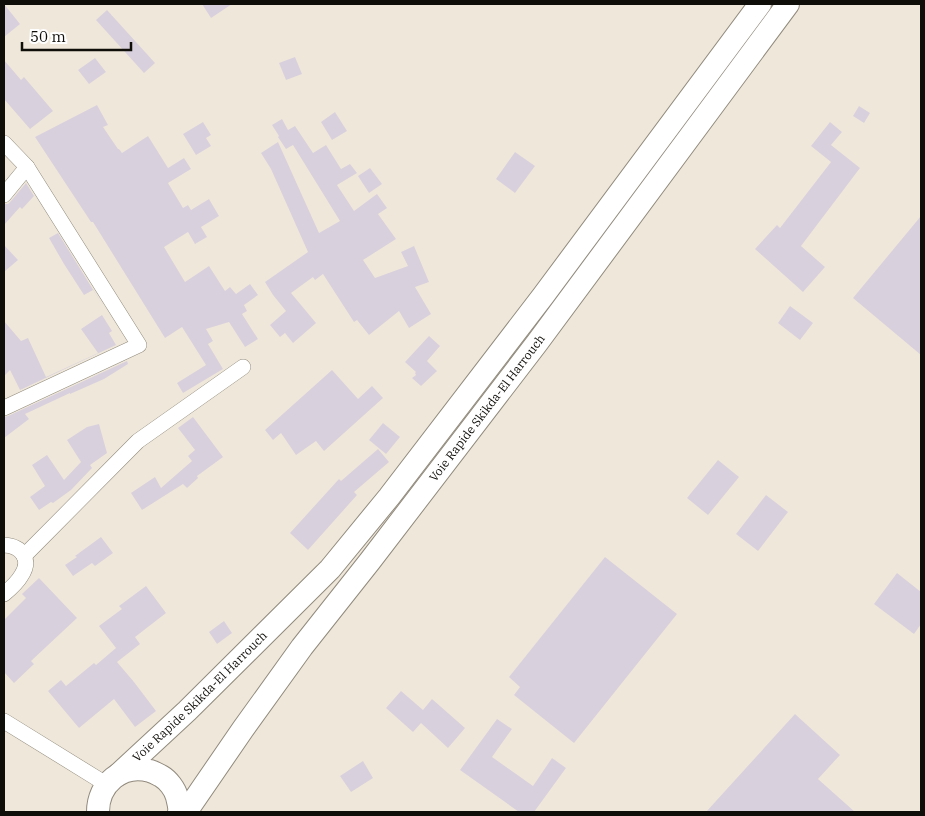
<svg xmlns="http://www.w3.org/2000/svg" width="925" height="816" font-family="'IBM Plex Serif',serif">
	<style>
		.building { fill: #d9d0dd }
		.lines { fill: none; stroke-linecap: round; stroke-linejoin: round }
		.minor-casing { stroke: #918a7d; stroke-width: 16 }
		.highway-casing { stroke: #918a7d; stroke-width: 24 }
		.minor { stroke: #fff; stroke-width: 15 }
		.highway { stroke: #fff; stroke-width: 22 }
		.labels { text-anchor: middle; stroke-width: 4; stroke-linejoin: round; paint-order: stroke }
		.street-label { font-size: 12px; fill: #100e09; stroke: #fff }
	</style>
	<rect width="100%" height="100%" fill="#efe8da"/>
	<!-- building -->
	<g class="building">
		<path d="M4,4L20,24L4,37Z"/>
		<path d="M202,4H232L211,18Z"/>
		<path d="M107,10L155,63L144,73L96,20Z"/>
		<path d="M295,57L302,74L286,80L279,63Z"/>
		<path d="M95,58L106,72L89,84L78,70Z"/>
		<path d="M4,60L21,80L24,77L53,111L30,129L4,99Z"/>
		<path d="M97,105L108,125L103,127L118,149H119L122,153L148,136L168,168L184,158L191,169L168,183L183,208L188,205L191,210L209,199L219,216L201,227L207,237L195,244L188,232L164,247L185,282L209,266L225,291L230,287L236,294L250,284L258,295L244,305L247,311L242,314L258,339L245,347L229,322L206,329L213,341L208,344L223,369L183,393L177,383L206,365L182,327L165,338L93,222H91L35,137Z"/>
		<path d="M859,106L870,113L864,123L853,116Z"/>
		<path d="M335,112L347,131L332,140L321,122Z"/>
		<path d="M282,119L288,130L295,126L313,153L326,145L341,169L350,164L357,173L337,185L354,211L377,194L387,208L378,214L396,239L363,260L375,278L408,266L401,252L414,246L429,282L415,287L431,314L409,328L399,311L369,335L357,320L354,322L323,274L315,280L313,277L291,293L316,323L293,343L285,333L280,337L270,325L286,311L273,295L265,282L308,252L271,169L261,153L278,142L319,233L340,221L293,145L286,149L278,137L279,136L272,125Z"/>
		<path d="M203,122L211,135L206,138L211,146L196,155L183,134Z"/>
		<path d="M830,122L842,132L831,145L860,168L801,246L825,267L803,292L755,249L777,225L780,228L831,162L811,146Z"/>
		<path d="M515,152L535,166L515,193L496,179Z"/>
		<path d="M370,168L382,184L369,193L358,176Z"/>
		<path d="M26,183L34,196L22,209L20,207L4,225V204H8L11,201Z"/>
		<path d="M921,216V355L853,298Z"/>
		<path d="M58,233L107,312L93,290L84,295L64,264L49,238Z"/>
		<path d="M4,245L18,260L4,272Z"/>
		<path d="M790,306L813,323L800,340L778,323Z"/>
		<path d="M102,315L112,331L109,333L116,345L20,390L10,370L4,376V321L21,341L28,338L46,377L98,353L81,329Z"/>
		<path d="M429,336L440,346L427,361L437,371L421,386L412,378L416,375L415,373L416,372L405,362Z"/>
		<path d="M127,361L128,364L104,379L70,394V393L25,414L29,419L4,438V417L8,416Z"/>
		<path d="M332,370L358,399L372,386L383,398L324,451L316,441L296,455L281,433L273,440L265,430Z"/>
		<path d="M193,417L223,457L197,476L198,478L187,488L183,484L142,510L131,493L155,477L161,488L192,461L188,456L195,450L178,428Z"/>
		<path d="M383,423L400,437L386,454L369,440Z"/>
		<path d="M99,424L107,453L90,465L92,468L71,490L53,503L51,502L39,510L30,497L45,486L32,465L47,455L64,480L81,462L67,440L87,427Z"/>
		<path d="M378,449L389,462L354,492L357,495L308,550L290,533L339,479L341,481Z"/>
		<path d="M718,460L739,477L708,515L687,498Z"/>
		<path d="M766,495L788,512L758,551L736,534Z"/>
		<path d="M101,537L113,553L95,566L92,563L73,576L65,565L77,557L75,556Z"/>
		<path d="M605,557L677,614L574,743L514,695L520,687L509,677Z"/>
		<path d="M897,573L921,592V624L914,634L874,604Z"/>
		<path d="M39,578L77,618L31,661L34,664L14,683L4,672V620L26,598L22,594Z"/>
		<path d="M146,586L166,613L135,637L140,644L117,662L134,682L156,711L135,727L114,699L79,728L48,691L61,680L66,686L94,663L96,665L116,648L99,626L122,609L119,606Z"/>
		<path d="M224,621L232,633L217,644L209,632Z"/>
		<path d="M401,691L423,710L432,699L465,728L448,748L421,723L413,732L386,708Z"/>
		<path d="M795,714L840,755L818,779L855,812H706Z"/>
		<path d="M497,719L512,729L492,757L533,786L552,758L566,768L534,812H519L460,770Z"/>
		<path d="M363,761L373,778L351,792L340,776Z"/>
	</g>
	<g class="lines">
		<defs>
			<g id="minor">
				<path d="M4,143L27,167L139,345L4,408"/>
				<path d="M4,195L27,167"/>
				<path d="M4,545C22,546 32,560 21,576C17,583 10,589 4,594"/>
				<path d="M24,556L138,441L243,367"/>
				<path d="M4,721L106,784"/>
			</g>
			<g id="highway">
				<path id="s1" d="M119,774L187,711L330,569L389,497L543,296L760,4"/>
				<path d="M98,812C98,784 122,763 150,771C154,772 157,774 161,776C168,780 175,789 177,797C178,802 180,807 179,812"/>
				<path id="s2" d="M186,812L243,729L302,647L370,561L537,343L788,4"/>
			</g>
		</defs>
		<!-- minor casing -->
		<use href="#minor" class="minor-casing"/>
		<!-- highway casing -->
		<use href="#highway" class="highway-casing"/>
		<!-- minor -->
		<use href="#minor" class="minor"/>
		<!-- highway -->
		<use href="#highway" class="highway"/>
	</g>
	<g class="labels">
		<!-- street labels -->
		<g class="street-label">
			<text dy="4" stroke="none"><textPath href="#s2" startOffset="504">Voie Rapide Skikda-El Harrouch</textPath></text>
			<text dy="4" stroke="none"><textPath href="#s1" startOffset="112">Voie Rapide Skikda-El Harrouch</textPath></text>
		</g>
	</g>
	<!-- border -->
	<rect width="925" height="816" fill="none" stroke="#100e09" stroke-width="10"/>
	<!-- scale -->
	<path d="M22 42v8h109v-8" fill="none" stroke="#100e09" stroke-width="2.5"/>
	<text x="30" y="42" font-size="15" fill="#100e09" stroke="#ffffff" stroke-width="4" paint-order="stroke">50 m</text>
</svg>
